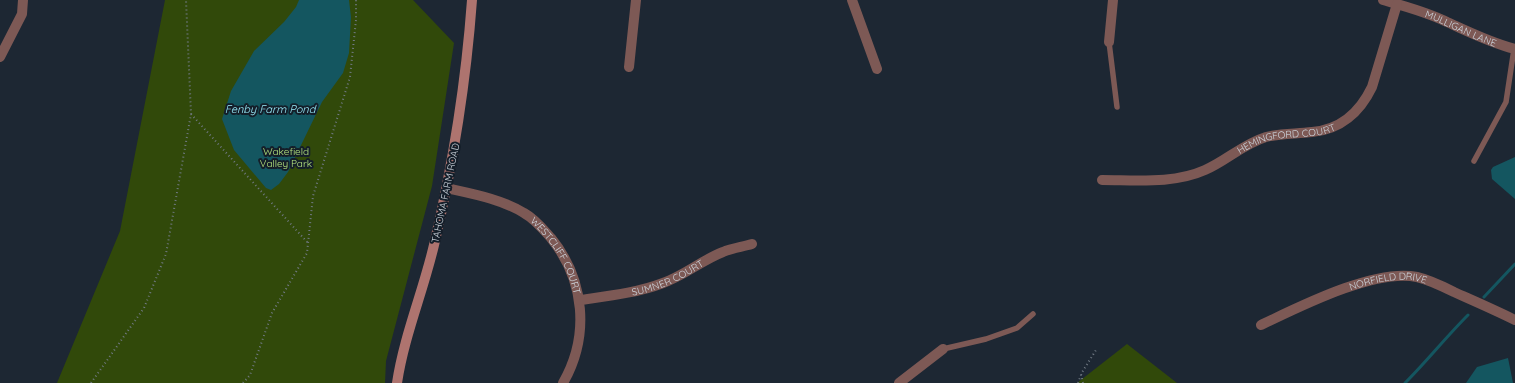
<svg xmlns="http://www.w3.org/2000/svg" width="1515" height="383" font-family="Quicksand,sans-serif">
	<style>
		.green { fill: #31490a }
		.water { fill: #145660 }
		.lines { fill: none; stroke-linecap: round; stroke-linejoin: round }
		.stream { stroke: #145660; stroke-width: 3 }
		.path { stroke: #717a84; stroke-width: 2; stroke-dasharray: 1 3; stroke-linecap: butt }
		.lane { stroke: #7d5955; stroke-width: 5.5 }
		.street { stroke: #7d5955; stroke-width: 10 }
		.secondary { stroke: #ae746f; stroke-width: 10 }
		.labels { text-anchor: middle; stroke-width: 4; stroke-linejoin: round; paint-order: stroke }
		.street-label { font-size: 10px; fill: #ccd3db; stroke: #141e29 }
		.park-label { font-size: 10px; fill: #b5e47f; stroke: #141e29 }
		.water-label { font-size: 11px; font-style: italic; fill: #99ecfb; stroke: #141e29 }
	</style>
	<rect width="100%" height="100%" fill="#1d2733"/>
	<!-- green -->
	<g class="green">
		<path d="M165,0H413L454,43L432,186L386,361L385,383H57L120,231Z"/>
		<path d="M1127,344L1177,383H1077Z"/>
	</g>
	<!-- water -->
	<g class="water">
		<path d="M299,0H349L351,17L349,53L343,73L322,102L288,172L279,184L271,190L266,188L234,150L222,119L231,91L254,51L284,22L296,7Z"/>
		<path d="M1515,157V199L1492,179L1491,170L1493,167Z"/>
		<path d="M1508,358L1513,383H1466L1477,367Z"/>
	</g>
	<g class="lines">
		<!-- stream -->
		<g class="stream">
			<path d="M1484,297L1515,264"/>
			<path d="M1405,383C1427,361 1446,337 1468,315"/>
		</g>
		<!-- path -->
		<g class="path">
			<path d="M191,114L308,243"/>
			<path d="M91,383L144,308L166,254L191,114L186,0"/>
			<path d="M243,383L250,375L272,313L307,253L313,196L350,77L356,20V0"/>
			<path d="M1078,383L1081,375"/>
			<path d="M1083,383L1081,374L1096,350"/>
		</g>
		<!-- lane -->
		<g class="lane">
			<path d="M1109,42L1117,107"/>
			<path d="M1474,161L1506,102L1514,49"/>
			<path d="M943,349L986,339L1017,328L1033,314"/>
		</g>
		<!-- street -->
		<g class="street">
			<path d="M852,0L877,69"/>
			<path id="s1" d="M1383,0C1404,6 1427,12 1447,22C1469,32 1491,43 1515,49"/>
			<path d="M1109,42L1113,0"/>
			<path d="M0,57L22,14L23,0"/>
			<path d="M629,67L636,0"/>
			<path id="s2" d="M1102,180C1136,180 1174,184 1205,170C1226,161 1243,144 1266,137C1281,133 1296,134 1312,132C1340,130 1360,112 1372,87L1397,4"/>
			<path id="s3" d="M446,188C473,194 501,199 524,213C535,219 543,229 551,238C585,280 590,336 563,383"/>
			<path id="s4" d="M580,300C608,296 637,293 663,283C685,275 702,260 723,252C732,248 742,247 752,244"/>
			<path id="s5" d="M1261,325C1299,307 1375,268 1417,277C1430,280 1442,286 1454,292C1474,301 1495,310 1515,320"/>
			<path d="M899,383L943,349"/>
		</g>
		<!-- secondary -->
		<path class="secondary" d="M397,383C404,336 423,292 434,245C453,164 466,83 472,0"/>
	</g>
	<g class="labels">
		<!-- street labels -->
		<g class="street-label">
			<text dy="4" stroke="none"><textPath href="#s1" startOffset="83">MULLIGAN LANE</textPath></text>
			<text dy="4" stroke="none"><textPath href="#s2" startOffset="193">HEMINGFORD COURT</textPath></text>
			<text transform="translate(445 193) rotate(-78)" y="4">TAHOMA FARM ROAD</text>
			<text dy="4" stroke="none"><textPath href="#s3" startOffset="137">WESTCLIFF COURT</textPath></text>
			<text dy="4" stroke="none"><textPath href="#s4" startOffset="91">SUMNER COURT</textPath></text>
			<text dy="4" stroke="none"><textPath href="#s5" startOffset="136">NORFIELD DRIVE</textPath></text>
		</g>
		<!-- park labels -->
		<g class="park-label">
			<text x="286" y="155">Wakefield<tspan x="286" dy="12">Valley Park</tspan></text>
		</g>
		<!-- water labels -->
		<g class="water-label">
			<text x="270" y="113">Fenby Farm Pond</text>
		</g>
	</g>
</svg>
